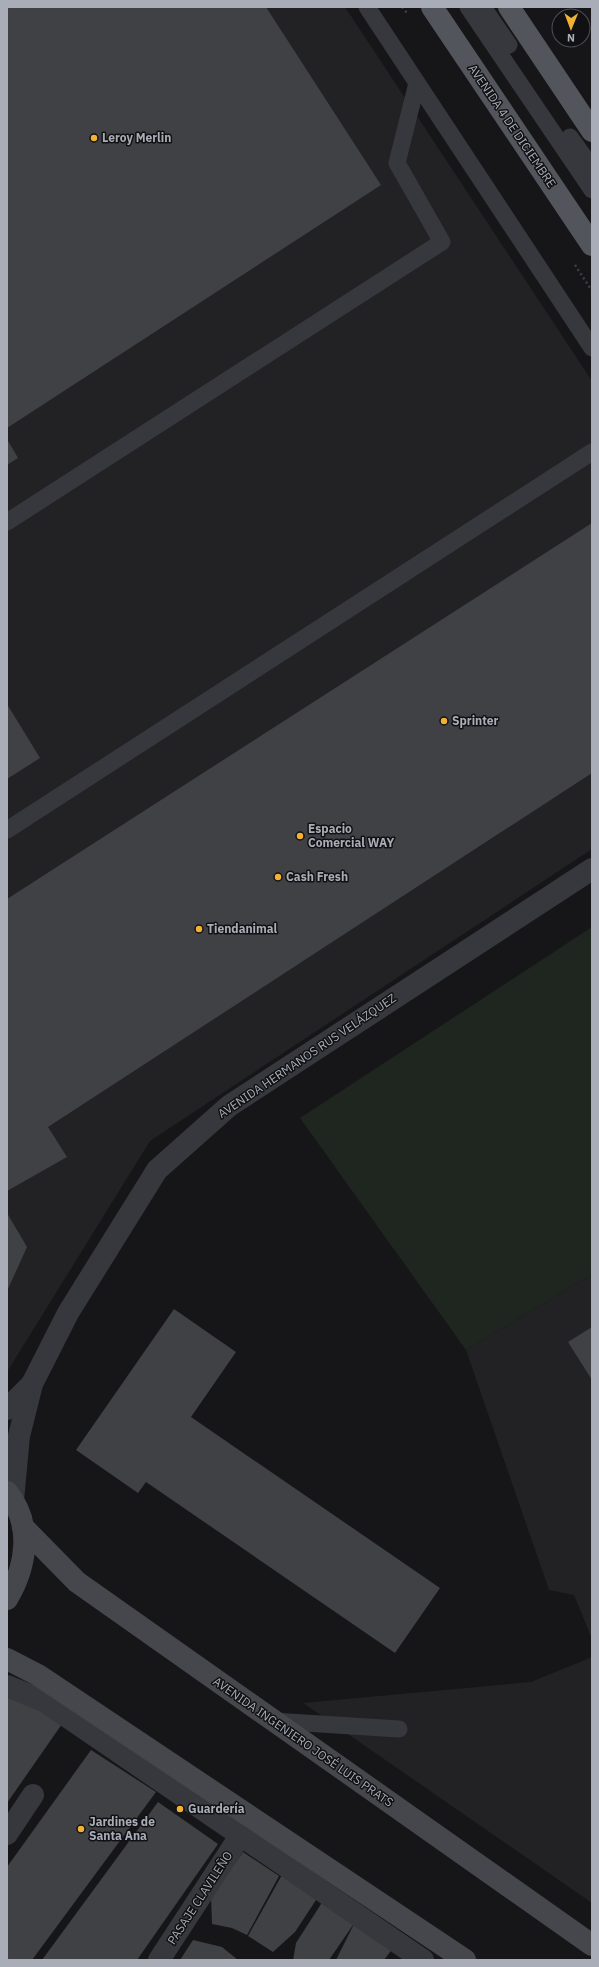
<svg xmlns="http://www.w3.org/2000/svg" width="599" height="1967" font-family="'IBM Plex Sans',sans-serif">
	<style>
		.built { fill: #222225 }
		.green { fill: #1e261f }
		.building { fill: #404145 }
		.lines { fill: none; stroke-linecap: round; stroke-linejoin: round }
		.path { stroke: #3d3f44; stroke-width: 2.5; stroke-dasharray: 2 3; stroke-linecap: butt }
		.lane { stroke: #37383d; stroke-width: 17 }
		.street { stroke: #37383d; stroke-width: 22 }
		.secondary { stroke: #45474d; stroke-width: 22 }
		.primary { stroke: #53555c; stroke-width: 22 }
		.poi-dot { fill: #f2b134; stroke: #111113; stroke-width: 1.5 }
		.labels { text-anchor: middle; stroke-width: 3; stroke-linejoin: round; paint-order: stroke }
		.street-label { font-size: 12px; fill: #a8adb8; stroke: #111113 }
		.poi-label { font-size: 12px; font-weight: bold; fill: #a8adb8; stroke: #111113; text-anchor: start }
	</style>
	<rect width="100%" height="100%" fill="#161618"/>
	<!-- built -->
	<g class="built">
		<path d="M7,7H345L592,381V849L150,1141L7,1372Z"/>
		<path d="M592,1274V1639L574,1595L549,1590L466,1350Z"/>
		<path d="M592,1657V1903L303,1703L531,1682Z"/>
	</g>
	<!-- green -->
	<path class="green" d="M592,927V1274L466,1350L300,1118Z"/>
	<!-- building -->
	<g class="building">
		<path d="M7,7H266L381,185L7,428Z"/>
		<path d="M7,439L18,458L7,465Z"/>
		<path d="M592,523V773L48,1127L67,1157L7,1191V899Z"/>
		<path d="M7,704L40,758L7,779Z"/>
		<path d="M7,1213L27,1247L7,1291Z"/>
		<path d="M174,1309L236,1352L191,1417L440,1588L395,1653L146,1482L138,1493L76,1450Z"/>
		<path d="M592,1327V1380L568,1342Z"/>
		<path d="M7,1691L62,1724L7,1803Z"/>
		<path d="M91,1750L156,1792L32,1960H7V1867Z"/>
		<path d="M158,1802L218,1844L137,1960H42Z"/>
		<path d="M243,1852L279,1876L247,1935L232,1928L212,1924L211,1896Z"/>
		<path d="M283,1873L318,1897L295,1932L273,1952L248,1936Z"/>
		<path d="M323,1901L355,1922L393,1948L384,1960H336L355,1922L329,1960H293L296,1943Z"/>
		<path d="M193,1940L222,1947L238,1960H180Z"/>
	</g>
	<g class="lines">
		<!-- path -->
		<g class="path">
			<path d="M402,7L407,13"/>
			<path d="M575,265L592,291"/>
		</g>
		<!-- lane -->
		<g class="lane">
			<path d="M367,7L592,348"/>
			<path d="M468,7L592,190"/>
			<path d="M483,7L509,45"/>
			<path d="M570,137L592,168"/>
			<path d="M7,522L442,242L397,163L417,83"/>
			<path d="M7,830L592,452"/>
			<path d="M273,1721L399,1729"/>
		</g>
		<!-- street -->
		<g class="street">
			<path d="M7,1409L32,1384"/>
			<path d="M13,1500L19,1436L32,1384L68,1313L157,1170L229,1106L592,869"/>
			<path d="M7,1686L44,1701L423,1960"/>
			<path d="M7,1834L33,1795"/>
			<path d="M159,1960L240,1836"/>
		</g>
		<!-- secondary -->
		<g class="secondary">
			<path d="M7,1492C33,1524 27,1566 7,1599"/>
			<path d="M23,1527L77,1582L592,1945"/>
			<path d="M7,1659L38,1675L465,1960"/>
		</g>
		<!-- primary -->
		<g class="primary">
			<path d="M432,7L592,245"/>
			<path d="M509,7L592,131"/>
		</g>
	</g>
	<!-- markers -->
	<g class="poi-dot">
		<circle cx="94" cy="138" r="4"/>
		<circle cx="444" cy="721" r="4"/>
		<circle cx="300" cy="836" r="4"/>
		<circle cx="278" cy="877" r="4"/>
		<circle cx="199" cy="929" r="4"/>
		<circle cx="180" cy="1809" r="4"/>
		<circle cx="81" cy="1829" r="4"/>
	</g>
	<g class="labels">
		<!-- street labels -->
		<g class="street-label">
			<text transform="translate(512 126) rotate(56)" y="4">AVENIDA 4 DE DICIEMBRE</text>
			<text transform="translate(307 1056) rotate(-34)" y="4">AVENIDA HERMANOS RUS VELÁZQUEZ</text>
			<text transform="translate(303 1742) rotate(35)" y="4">AVENIDA INGENIERO JOSÉ LUIS PRATS</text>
			<text transform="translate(200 1898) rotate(-57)" y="4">PASAJE CLAVILEÑO</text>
		</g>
		<!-- poi labels -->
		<g class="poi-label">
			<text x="102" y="142">Leroy Merlin</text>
			<text x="452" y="725">Sprinter</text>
			<text x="308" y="833">Espacio<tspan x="308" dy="14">Comercial WAY</tspan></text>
			<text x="286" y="881">Cash Fresh</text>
			<text x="207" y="933">Tiendanimal</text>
			<text x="188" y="1813">Guardería</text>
			<text x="89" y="1826">Jardines de<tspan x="89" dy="14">Santa Ana</tspan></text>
		</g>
	</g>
	<!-- border -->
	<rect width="599" height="1967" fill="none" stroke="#a8adb8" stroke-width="16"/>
	<!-- north arrow -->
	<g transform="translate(571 28) rotate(181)"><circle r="19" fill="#111113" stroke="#4d4f55"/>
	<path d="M0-3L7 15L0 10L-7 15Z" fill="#f2b134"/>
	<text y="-6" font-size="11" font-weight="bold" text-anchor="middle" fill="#a8adb8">N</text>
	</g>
</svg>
